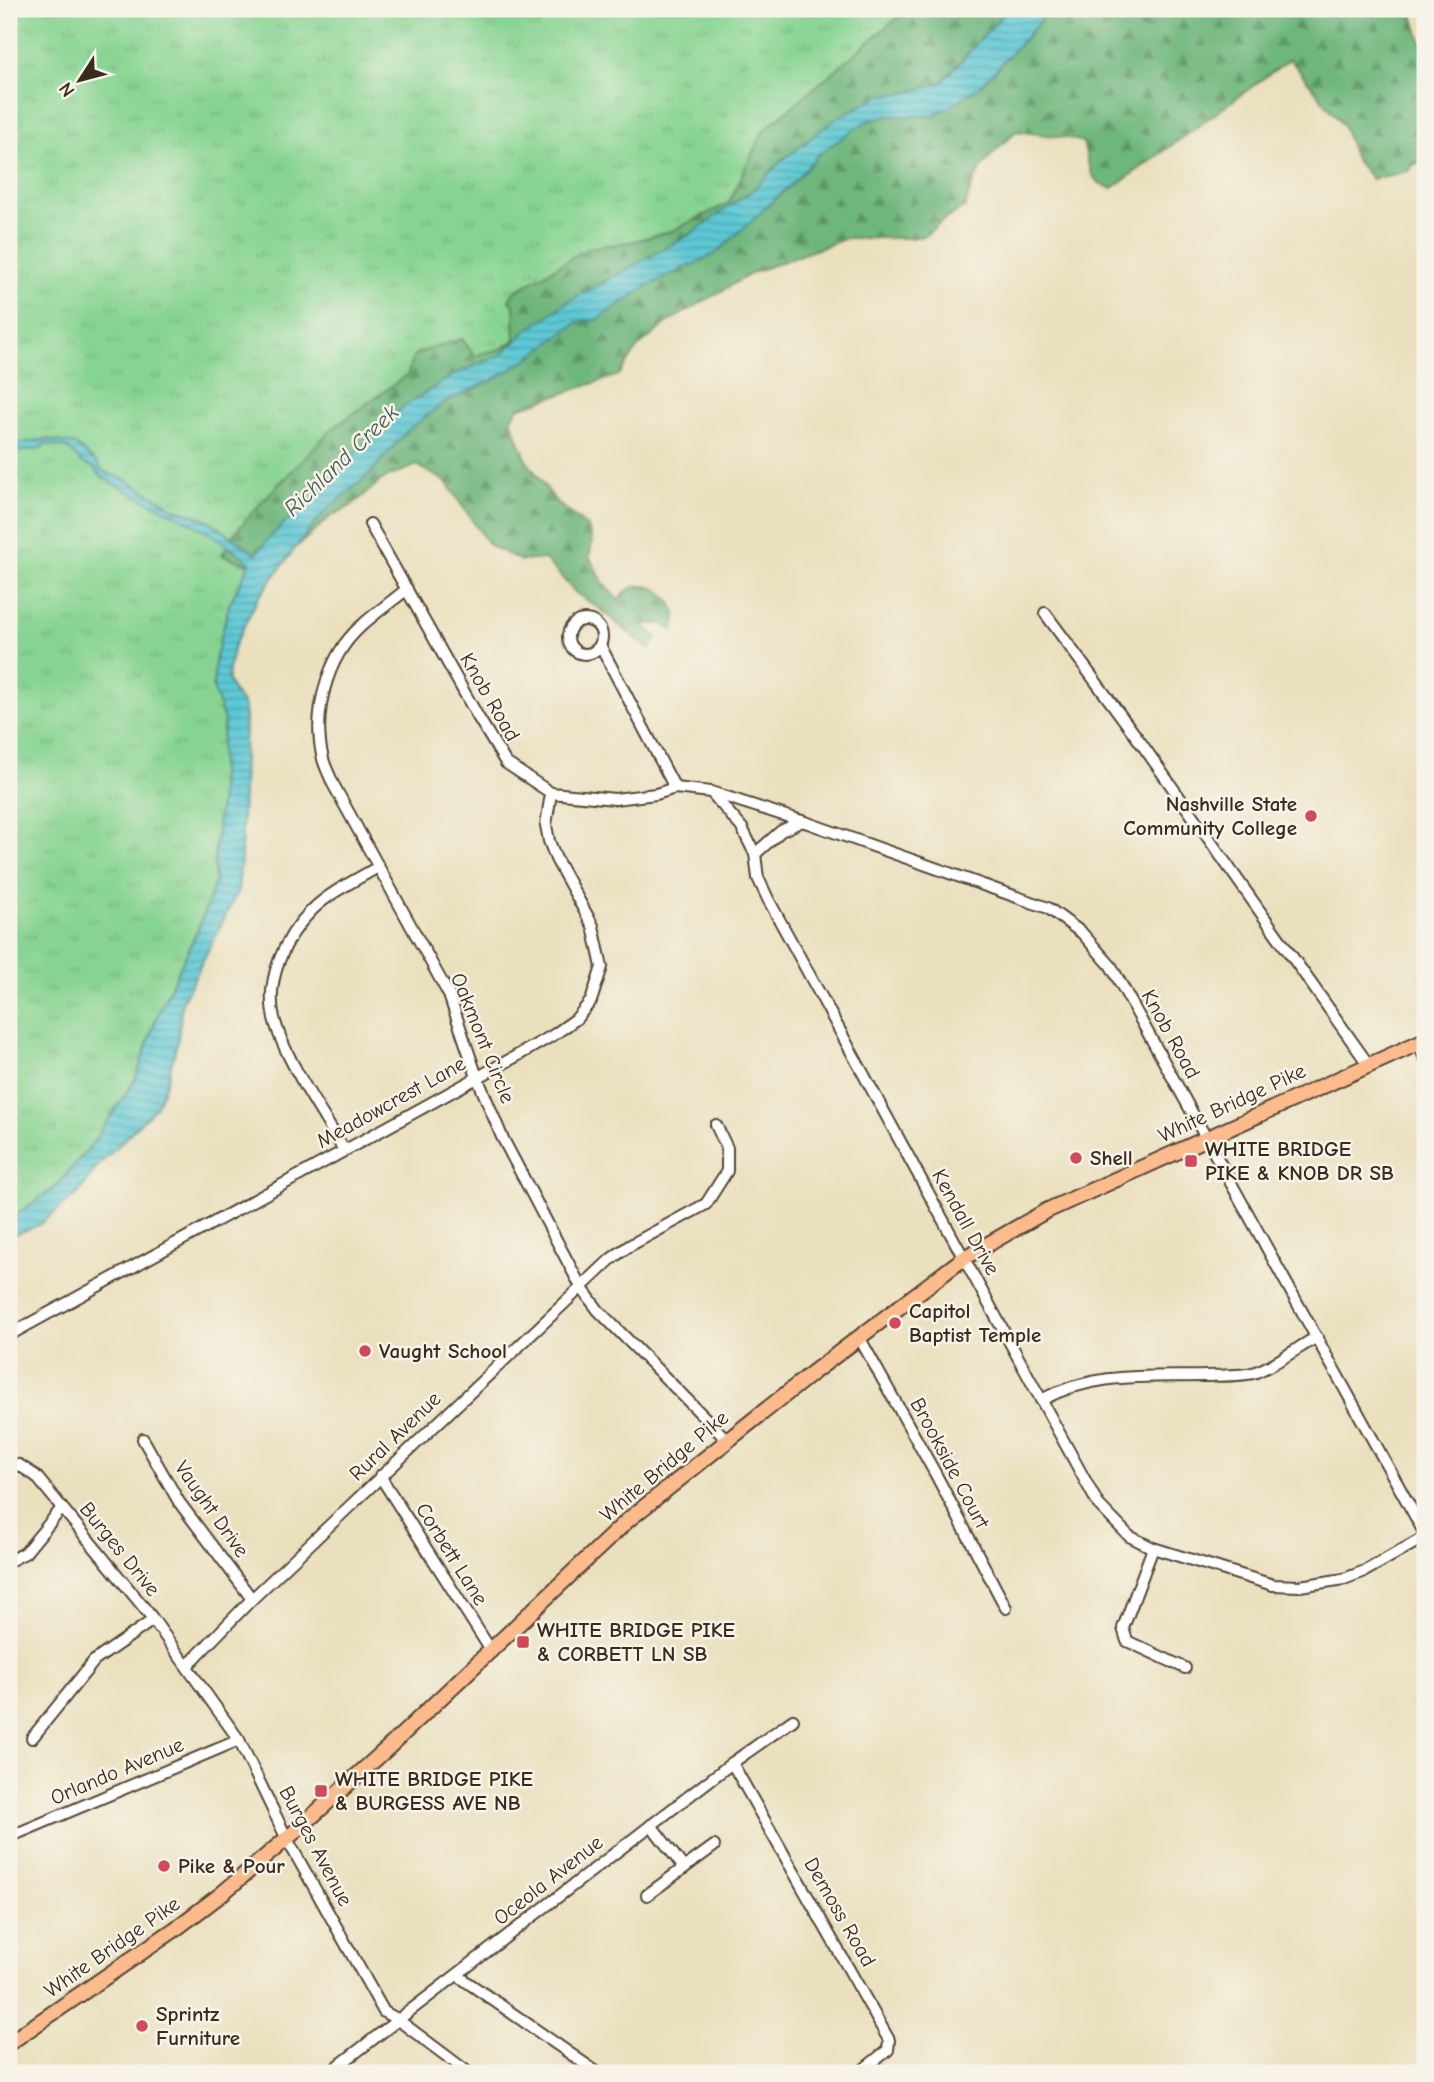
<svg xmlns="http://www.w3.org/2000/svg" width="1434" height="2082" font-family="'Comic Neue',sans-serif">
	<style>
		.grass { fill: url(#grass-tufts); stroke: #617f58; stroke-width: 2 }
		.forest { fill: url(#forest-firs); stroke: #54704d; stroke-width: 2 }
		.water { fill: url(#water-rules); stroke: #4c7a7a; stroke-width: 2 }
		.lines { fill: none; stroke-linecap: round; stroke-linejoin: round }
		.minor-casing { stroke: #554536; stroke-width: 14 }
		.major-casing { stroke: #554536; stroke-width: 18 }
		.minor { stroke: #fff; stroke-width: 10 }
		.major { stroke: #fbbb8d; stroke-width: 14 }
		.poi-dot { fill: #d1495b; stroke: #f7f3e8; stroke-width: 2.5 }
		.labels { text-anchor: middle; stroke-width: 5; stroke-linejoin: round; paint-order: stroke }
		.street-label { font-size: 21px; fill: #3b2a1e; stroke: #f7f3e8 }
		.poi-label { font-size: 21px; font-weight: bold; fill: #3b2a1e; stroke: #f7f3e8; text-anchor: start }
		.water-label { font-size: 23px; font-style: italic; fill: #455a55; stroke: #f7f3e8 }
	</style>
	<defs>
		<pattern id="grass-tufts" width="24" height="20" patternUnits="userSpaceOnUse" patternTransform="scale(1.75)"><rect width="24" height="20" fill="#87d492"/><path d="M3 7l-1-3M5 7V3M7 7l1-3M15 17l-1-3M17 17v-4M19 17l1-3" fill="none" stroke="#75b67d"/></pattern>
		<pattern id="forest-firs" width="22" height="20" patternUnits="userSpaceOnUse" patternTransform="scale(1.75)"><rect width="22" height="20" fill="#6db67c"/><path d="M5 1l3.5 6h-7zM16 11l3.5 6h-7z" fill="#5b9465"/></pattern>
		<pattern id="water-rules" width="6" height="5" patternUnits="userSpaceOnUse" patternTransform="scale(1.75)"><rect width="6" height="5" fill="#5dc9d5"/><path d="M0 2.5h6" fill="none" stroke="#4ea3ac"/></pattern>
	</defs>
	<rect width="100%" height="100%" fill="#f7f3e8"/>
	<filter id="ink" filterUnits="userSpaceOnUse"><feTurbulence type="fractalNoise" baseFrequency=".0143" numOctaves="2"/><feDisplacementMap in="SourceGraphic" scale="14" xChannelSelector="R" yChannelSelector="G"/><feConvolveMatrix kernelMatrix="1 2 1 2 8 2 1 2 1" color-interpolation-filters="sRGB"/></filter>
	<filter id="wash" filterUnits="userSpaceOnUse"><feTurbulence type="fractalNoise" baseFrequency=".00686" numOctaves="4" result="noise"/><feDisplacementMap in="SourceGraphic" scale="28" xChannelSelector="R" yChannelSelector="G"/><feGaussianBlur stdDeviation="1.57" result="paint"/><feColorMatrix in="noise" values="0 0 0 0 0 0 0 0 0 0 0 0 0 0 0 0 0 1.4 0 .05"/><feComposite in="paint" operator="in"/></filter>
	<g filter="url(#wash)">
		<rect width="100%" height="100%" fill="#eae0be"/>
		<!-- grass -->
		<path class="grass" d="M9,9H1008L754,189L501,355L297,511L243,580L229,605L221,637L224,721L221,746L220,804L214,860L215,883L197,932L157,1016L136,1078L91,1146L57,1186L20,1212L9,1216Z"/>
		<!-- forest -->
		<path class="forest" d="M908,9H1411L1425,54V160L1413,165L1409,171L1372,179L1355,159L1343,125L1290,59L1113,188C1088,185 1089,163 1083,142L1069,138L1016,131C988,157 975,169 965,207L942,221L924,236L910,238H847L754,272L668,322L639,346L619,375L518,408L511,420L527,461L557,503L588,527L592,542L589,557L604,584L618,600C621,597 626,591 630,589C653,576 685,605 673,630L663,624H643L657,638L649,649L600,609L577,594L545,559L521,561L489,545L446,482L417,465L383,479L351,506L331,516L299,545L247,564L222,555L233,535L258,506L332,429L407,375L415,354L462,339L475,356C494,348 498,355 515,339L514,305L509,301L513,293L588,248L630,242L672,231L729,203L763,131Z"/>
		<!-- water -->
		<path class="water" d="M1008,9H1048L1035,27L993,73L980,86L947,109L930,116H886L865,122L818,155L794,182L715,254L651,284L596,320L578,322L532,356L493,380L445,402L408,430L370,474L324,513L306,534L258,598L234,646L229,667L228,680L234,693L243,704L245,718L241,859L238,891L182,1002L178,1039L167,1081L156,1107L96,1168L78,1194L39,1225L9,1237V1216L20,1212L57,1186L91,1146L136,1078L157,1016L197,932L215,883L214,860L220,804L221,746L224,721L213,687L215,661L229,605L250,563C207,524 152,506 103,478L93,467L82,463L68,448L45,444L40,448L9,453V445L48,439L75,445L96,462L102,471L128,481L176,509L208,520L256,554L269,538L403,407L455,374L501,355L526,331L574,298L691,234L754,189L780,162L838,117L881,95L905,93L941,83Z"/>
	</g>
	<g filter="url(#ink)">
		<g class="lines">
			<defs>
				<g id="minor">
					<path d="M370,524L478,717L506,763L551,793L615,799L656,794L675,788L711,792L808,823L1048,908L1082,933L1111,966L1425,1534"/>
					<path d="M407,589C391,602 374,614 360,627C326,658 312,715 323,759C325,767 330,776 333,784L449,995L477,1077L502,1137L581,1287L598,1310L727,1440"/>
					<path d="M1045,613L1141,743L1368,1064"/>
					<circle cx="585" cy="637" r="17"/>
					<path d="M600,645L675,788"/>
					<path d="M711,792L742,828L755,854L758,878L768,899L1098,1504L1129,1536L1153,1548L1273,1585L1300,1586L1344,1579L1365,1571L1425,1537"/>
					<path d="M755,854L781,831L802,821"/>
					<path d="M1418,1043L1425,1058"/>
					<path d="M344,1150C322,1113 284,1058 274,1018C265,980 285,937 311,911C330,892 356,880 378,867"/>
					<path d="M9,1335L513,1058L555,1034L576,1019L591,1001L602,967L593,926L556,859L549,841L546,825L551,793"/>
					<path d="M859,1337L935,1473L1006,1608"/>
					<path d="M1041,1400C1093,1372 1146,1377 1203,1376C1219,1375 1241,1377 1256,1372C1277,1364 1297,1348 1317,1337"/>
					<path d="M143,1439L179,1502L252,1599"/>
					<path d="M9,1464L19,1465L36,1476L150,1615L239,1740L287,1839L384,2012L397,2019L469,2073"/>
					<path d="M380,1476L492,1652"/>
					<path d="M1153,1548L1123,1628L1127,1641L1185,1668"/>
					<path d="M9,1561L25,1553L62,1508"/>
					<path d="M188,1665L252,1599L331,1524L611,1259L629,1246L706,1204L727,1171V1148L716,1125"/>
					<path d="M32,1738L94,1661L153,1620"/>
					<path d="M732,1763L889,2040L888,2050L859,2073"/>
					<path d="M651,1825L684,1868"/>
					<path d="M9,1837L239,1740"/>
					<path d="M647,1895L714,1846"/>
					<path d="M457,1975L598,2073"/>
					<path d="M329,2073L732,1763L793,1720"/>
				</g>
				<path id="major" d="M9,2043L174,1930L219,1896L298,1829L391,1745L628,1520L811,1374L964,1258L1046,1211L1425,1040"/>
			</defs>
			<!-- minor casing -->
			<use href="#minor" class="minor-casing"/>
			<!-- major casing -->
			<use href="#major" class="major-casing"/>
			<!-- minor -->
			<use href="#minor" class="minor"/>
			<!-- major -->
			<use href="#major" class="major"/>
		</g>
	</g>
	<!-- markers -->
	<g class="poi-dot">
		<circle cx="1311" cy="816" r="7"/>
		<circle cx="1076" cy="1158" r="7"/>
		<rect x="1184" y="1154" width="14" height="14" rx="3.5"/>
		<circle cx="895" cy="1323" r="7"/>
		<circle cx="365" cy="1351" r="7"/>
		<rect x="516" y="1635" width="14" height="14" rx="3.5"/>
		<rect x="314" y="1784" width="14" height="14" rx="3.5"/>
		<circle cx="164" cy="1866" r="7"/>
		<circle cx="142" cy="2026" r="7"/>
	</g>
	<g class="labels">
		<!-- street labels -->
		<g class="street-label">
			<text transform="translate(490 697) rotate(60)" y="7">Knob Road</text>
			<text transform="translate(1171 1034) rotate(61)" y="7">Knob Road</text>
			<text transform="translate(483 1038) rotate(68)" y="7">Oakmont Circle</text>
			<text transform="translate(391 1102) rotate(-29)" y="7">Meadowcrest Lane</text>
			<text transform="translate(1232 1103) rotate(-25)" y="7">White Bridge Pike</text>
			<text transform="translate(966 1222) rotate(61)" y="7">Kendall Drive</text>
			<text transform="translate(395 1436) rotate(-44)" y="7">Rural Avenue</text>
			<text transform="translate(950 1463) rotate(62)" y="7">Brookside Court</text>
			<text transform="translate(664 1466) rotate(-40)" y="7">White Bridge Pike</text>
			<text transform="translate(212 1509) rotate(55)" y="7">Vaught Drive</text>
			<text transform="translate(120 1549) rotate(51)" y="7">Burges Drive</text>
			<text transform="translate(452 1554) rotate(58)" y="7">Corbett Lane</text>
			<text transform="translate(117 1771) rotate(-23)" y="7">Orlando Avenue</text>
			<text transform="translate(316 1846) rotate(62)" y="7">Burges Avenue</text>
			<text transform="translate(548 1880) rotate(-38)" y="7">Oceola Avenue</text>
			<text transform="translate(840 1912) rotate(60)" y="7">Demoss Road</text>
			<text transform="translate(112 1947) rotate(-35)" y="7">White Bridge Pike</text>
		</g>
		<!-- poi labels -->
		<g class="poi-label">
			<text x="1297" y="811" text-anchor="end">Nashville State<tspan x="1297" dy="24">Community College</tspan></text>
			<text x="1205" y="1156">WHITE BRIDGE<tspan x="1205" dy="24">PIKE &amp; KNOB DR SB</tspan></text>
			<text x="1090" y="1165">Shell</text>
			<text x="909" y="1318">Capitol<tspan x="909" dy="24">Baptist Temple</tspan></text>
			<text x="379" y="1358">Vaught School</text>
			<text x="537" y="1637">WHITE BRIDGE PIKE<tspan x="537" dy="24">&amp; CORBETT LN SB</tspan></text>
			<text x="335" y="1786">WHITE BRIDGE PIKE<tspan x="335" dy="24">&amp; BURGESS AVE NB</tspan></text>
			<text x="178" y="1873">Pike &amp; Pour</text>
			<text x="156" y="2021">Sprintz<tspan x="156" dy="24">Furniture</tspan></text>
		</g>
		<!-- water labels -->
		<g class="water-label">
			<text transform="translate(341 460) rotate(-44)" y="8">Richland Creek</text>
		</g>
	</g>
	<!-- margin -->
	<rect width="1434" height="2082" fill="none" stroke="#f7f3e8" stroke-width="35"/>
	<!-- north arrow -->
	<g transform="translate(80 80) rotate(234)" stroke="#f7f3e8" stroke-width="5" paint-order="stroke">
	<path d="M0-5L12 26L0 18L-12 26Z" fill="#3b2a1e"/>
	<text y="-10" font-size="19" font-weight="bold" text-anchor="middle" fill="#3b2a1e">N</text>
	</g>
</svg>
